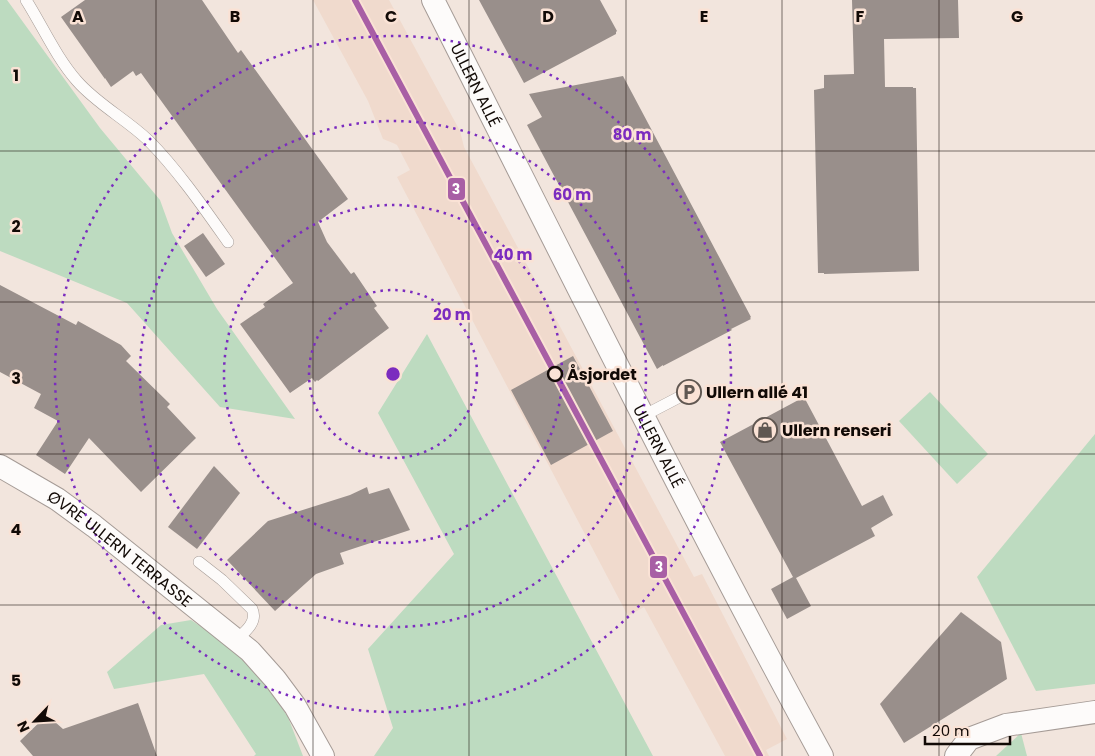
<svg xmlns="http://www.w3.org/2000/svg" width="1095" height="756" font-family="Poppins,sans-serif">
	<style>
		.built { fill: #f0dacd }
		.green { fill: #bddbc0 }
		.building { fill: #998f8b }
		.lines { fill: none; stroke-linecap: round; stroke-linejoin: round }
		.lane-casing { stroke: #a59b96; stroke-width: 12 }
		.street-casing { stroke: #a59b96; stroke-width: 24 }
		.lane { stroke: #fdfbfa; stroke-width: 11 }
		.street { stroke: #fdfbfa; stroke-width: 22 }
		.metro-1-casing { stroke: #fae2d5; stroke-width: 10 }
		.metro-1 { stroke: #a85fa5; stroke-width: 6 }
		.grid { fill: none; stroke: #120a06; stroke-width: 1; stroke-opacity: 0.55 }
		.ring { fill: none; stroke: #7b2cbf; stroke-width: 2.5; stroke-dasharray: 2.5 5 }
		.stop-dot { fill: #fae2d5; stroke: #120a06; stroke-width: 2.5 }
		.labels { text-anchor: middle; stroke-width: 5; stroke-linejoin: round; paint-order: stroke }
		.street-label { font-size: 16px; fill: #120a06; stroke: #fae2d5 }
		.stop-label { font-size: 16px; font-weight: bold; fill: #120a06; stroke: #fae2d5; text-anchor: start }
		.poi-label { font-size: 16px; font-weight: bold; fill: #120a06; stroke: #fae2d5; text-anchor: start }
		.grid-label { font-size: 16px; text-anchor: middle; font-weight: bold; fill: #120a06; stroke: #fae2d5; stroke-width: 5; stroke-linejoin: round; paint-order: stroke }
		.centre { fill: #7b2cbf; stroke: #fae2d5; stroke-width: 2.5 }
		.ring-label { font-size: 15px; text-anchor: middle; font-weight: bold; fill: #7b2cbf; stroke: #fae2d5; stroke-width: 5; stroke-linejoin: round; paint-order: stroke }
		.line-badge { stroke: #fae2d5; stroke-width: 2 }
		.badge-label { font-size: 14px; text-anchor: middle; font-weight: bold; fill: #fff }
	</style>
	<rect width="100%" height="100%" fill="#f2e5dd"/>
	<!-- built -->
	<path class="built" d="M313,0H389L460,131L464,147L694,577L702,574L787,739L766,750L769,756H725L644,607L628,616L397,177L410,170L397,145L393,143L383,139L368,101Z"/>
	<!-- green -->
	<g class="green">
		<path d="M0,0H7L100,128L160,200L172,233L217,309L295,419L220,407L127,303L0,251Z"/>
		<path d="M427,334L653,756H374L393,728L368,649L454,554L378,413Z"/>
		<path d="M930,392L988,454L957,484L899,421Z"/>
		<path d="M1095,434V684L1036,691L977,577Z"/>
		<path d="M191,620L247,657L288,717L303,756H254L256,754L204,674L114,689L107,672L161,625Z"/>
		<path d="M1021,733L1027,756H996Z"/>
	</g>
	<!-- building -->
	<g class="building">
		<path d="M85,0H202L238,53L241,50L348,199L318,222L327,242L351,274L354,272L377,306L374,308L389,328L318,381L317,380L315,382L312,378L290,393L240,324L265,307L263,304L293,283L141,73L136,76L133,71L111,87L105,78V79L61,17Z"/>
		<path d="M479,0H600L617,31L616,32V34L524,83Z"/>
		<path d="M852,0H958L959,38L884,39L885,87H913V88H916L919,271L824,274V273H818L814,90L824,88V75L854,74Z"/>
		<path d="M623,76L751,317L750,318L751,319L731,329L732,330L663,366V365L657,369L527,125L542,117L529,94Z"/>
		<path d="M203,233L225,264L206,277L184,246Z"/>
		<path d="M0,285L76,325L78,321L121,345L131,356L126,361L170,404L167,407L196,438L141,492L89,438L65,474L36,455L58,421L34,408L41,394L0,372Z"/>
		<path d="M573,356L613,431L551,465L511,390Z"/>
		<path d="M804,397L862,506L883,495L893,515L871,528L875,536L796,578L811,606L787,619L771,589L793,577L720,442Z"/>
		<path d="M214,466L240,493L197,549L168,527Z"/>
		<path d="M367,487L369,494L389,488L410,530L340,553L344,564L316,574L275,611L227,560L268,521L350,495Z"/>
		<path d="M961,612L1001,642L1007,679L904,743L880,704Z"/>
		<path d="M138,703L157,756H33L20,741L47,715L63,729Z"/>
	</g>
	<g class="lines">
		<defs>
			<g id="lane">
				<path d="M26,0C43,27 56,57 77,81C97,104 126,119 148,140C177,169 204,208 228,242"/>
				<path d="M643,416L689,392"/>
				<path d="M199,562L222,580L252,609C258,622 245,632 236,640"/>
			</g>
			<g id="street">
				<path id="s1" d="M433,0C561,253 686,507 822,756"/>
				<path id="s2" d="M0,466L57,499L94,526L250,651L275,679L295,706L323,756"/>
				<path d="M956,756L969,739L1006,725L1095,712"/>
			</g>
		</defs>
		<!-- lane casing -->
		<use href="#lane" class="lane-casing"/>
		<!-- street casing -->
		<use href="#street" class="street-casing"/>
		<!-- lane -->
		<use href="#lane" class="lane"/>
		<!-- street -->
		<use href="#street" class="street"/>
		<defs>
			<path id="metro-1" d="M355,0L760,756"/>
		</defs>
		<!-- metro-1 casing -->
		<use href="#metro-1" class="metro-1-casing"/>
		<!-- metro-1 -->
		<use href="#metro-1" class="metro-1"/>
	</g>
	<!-- grid -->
	<path class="grid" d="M156,0V756M313,0V756M469,0V756M626,0V756M782,0V756M939,0V756M0,151H1095M0,302H1095M0,454H1095M0,605H1095"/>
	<!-- distance rings -->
	<g class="ring">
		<circle cx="393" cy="374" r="84"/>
		<circle cx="393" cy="374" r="169"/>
		<circle cx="393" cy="374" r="253"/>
		<circle cx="393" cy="374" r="338"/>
	</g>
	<!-- icons -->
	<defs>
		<symbol id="parking-ring" viewBox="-11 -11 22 22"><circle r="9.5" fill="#fae2d5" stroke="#605751" stroke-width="1.5"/><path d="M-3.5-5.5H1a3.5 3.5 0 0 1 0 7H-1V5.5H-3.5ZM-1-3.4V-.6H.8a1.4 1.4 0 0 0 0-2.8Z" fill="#605751"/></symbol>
		<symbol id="shop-ring" viewBox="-11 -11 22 22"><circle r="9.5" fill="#fae2d5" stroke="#605751" stroke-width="1.5"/><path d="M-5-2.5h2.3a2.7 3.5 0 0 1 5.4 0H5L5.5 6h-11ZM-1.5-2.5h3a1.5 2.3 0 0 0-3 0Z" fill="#605751"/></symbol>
	</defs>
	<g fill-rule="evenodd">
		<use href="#parking-ring" x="675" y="378" width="28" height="28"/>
		<use href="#shop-ring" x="751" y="416" width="28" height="28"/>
	</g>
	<!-- markers -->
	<circle class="stop-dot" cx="555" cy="374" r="7"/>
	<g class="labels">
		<!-- street labels -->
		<g class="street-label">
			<text dy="6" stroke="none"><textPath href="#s1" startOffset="95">ULLERN ALLÉ</textPath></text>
			<text dy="6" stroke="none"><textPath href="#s1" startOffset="500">ULLERN ALLÉ</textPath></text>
			<text dy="6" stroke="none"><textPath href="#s2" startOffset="146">ØVRE ULLERN TERRASSE</textPath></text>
		</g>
		<!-- stop labels -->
		<g class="stop-label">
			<text x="567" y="380">Åsjordet</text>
		</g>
		<!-- poi labels -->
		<g class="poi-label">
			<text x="706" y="398">Ullern allé 41</text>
			<text x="782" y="436">Ullern renseri</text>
		</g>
	</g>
	<g class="grid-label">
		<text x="78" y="22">A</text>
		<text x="235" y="22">B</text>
		<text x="391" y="22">C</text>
		<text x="548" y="22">D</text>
		<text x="704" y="22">E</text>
		<text x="860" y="22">F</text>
		<text x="1017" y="22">G</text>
		<text x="16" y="81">1</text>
		<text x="16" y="232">2</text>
		<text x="16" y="384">3</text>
		<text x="16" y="535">4</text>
		<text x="16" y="686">5</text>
	</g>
	<circle cx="393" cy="374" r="8" class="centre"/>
	<g class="ring-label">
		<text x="632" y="140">80 m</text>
		<text x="572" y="200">60 m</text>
		<text x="513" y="260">40 m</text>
		<text x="452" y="320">20 m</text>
	</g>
	<g class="line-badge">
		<rect x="447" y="177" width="19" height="24" rx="5" fill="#a85fa5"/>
		<rect x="649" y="555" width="19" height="24" rx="5" fill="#a85fa5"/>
	</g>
	<g class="badge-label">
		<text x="456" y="194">3</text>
		<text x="659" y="572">3</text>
	</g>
	<!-- north arrow -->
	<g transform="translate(35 721) rotate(245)" stroke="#fae2d5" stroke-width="4" paint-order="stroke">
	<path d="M0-4L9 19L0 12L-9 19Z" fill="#120a06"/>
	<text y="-8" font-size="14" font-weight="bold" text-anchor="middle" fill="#120a06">N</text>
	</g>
	<!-- scale -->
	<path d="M925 736v8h85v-8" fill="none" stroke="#120a06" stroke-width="2.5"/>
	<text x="932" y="736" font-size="15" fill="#120a06" stroke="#fae2d5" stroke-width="4" paint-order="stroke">20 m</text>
</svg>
